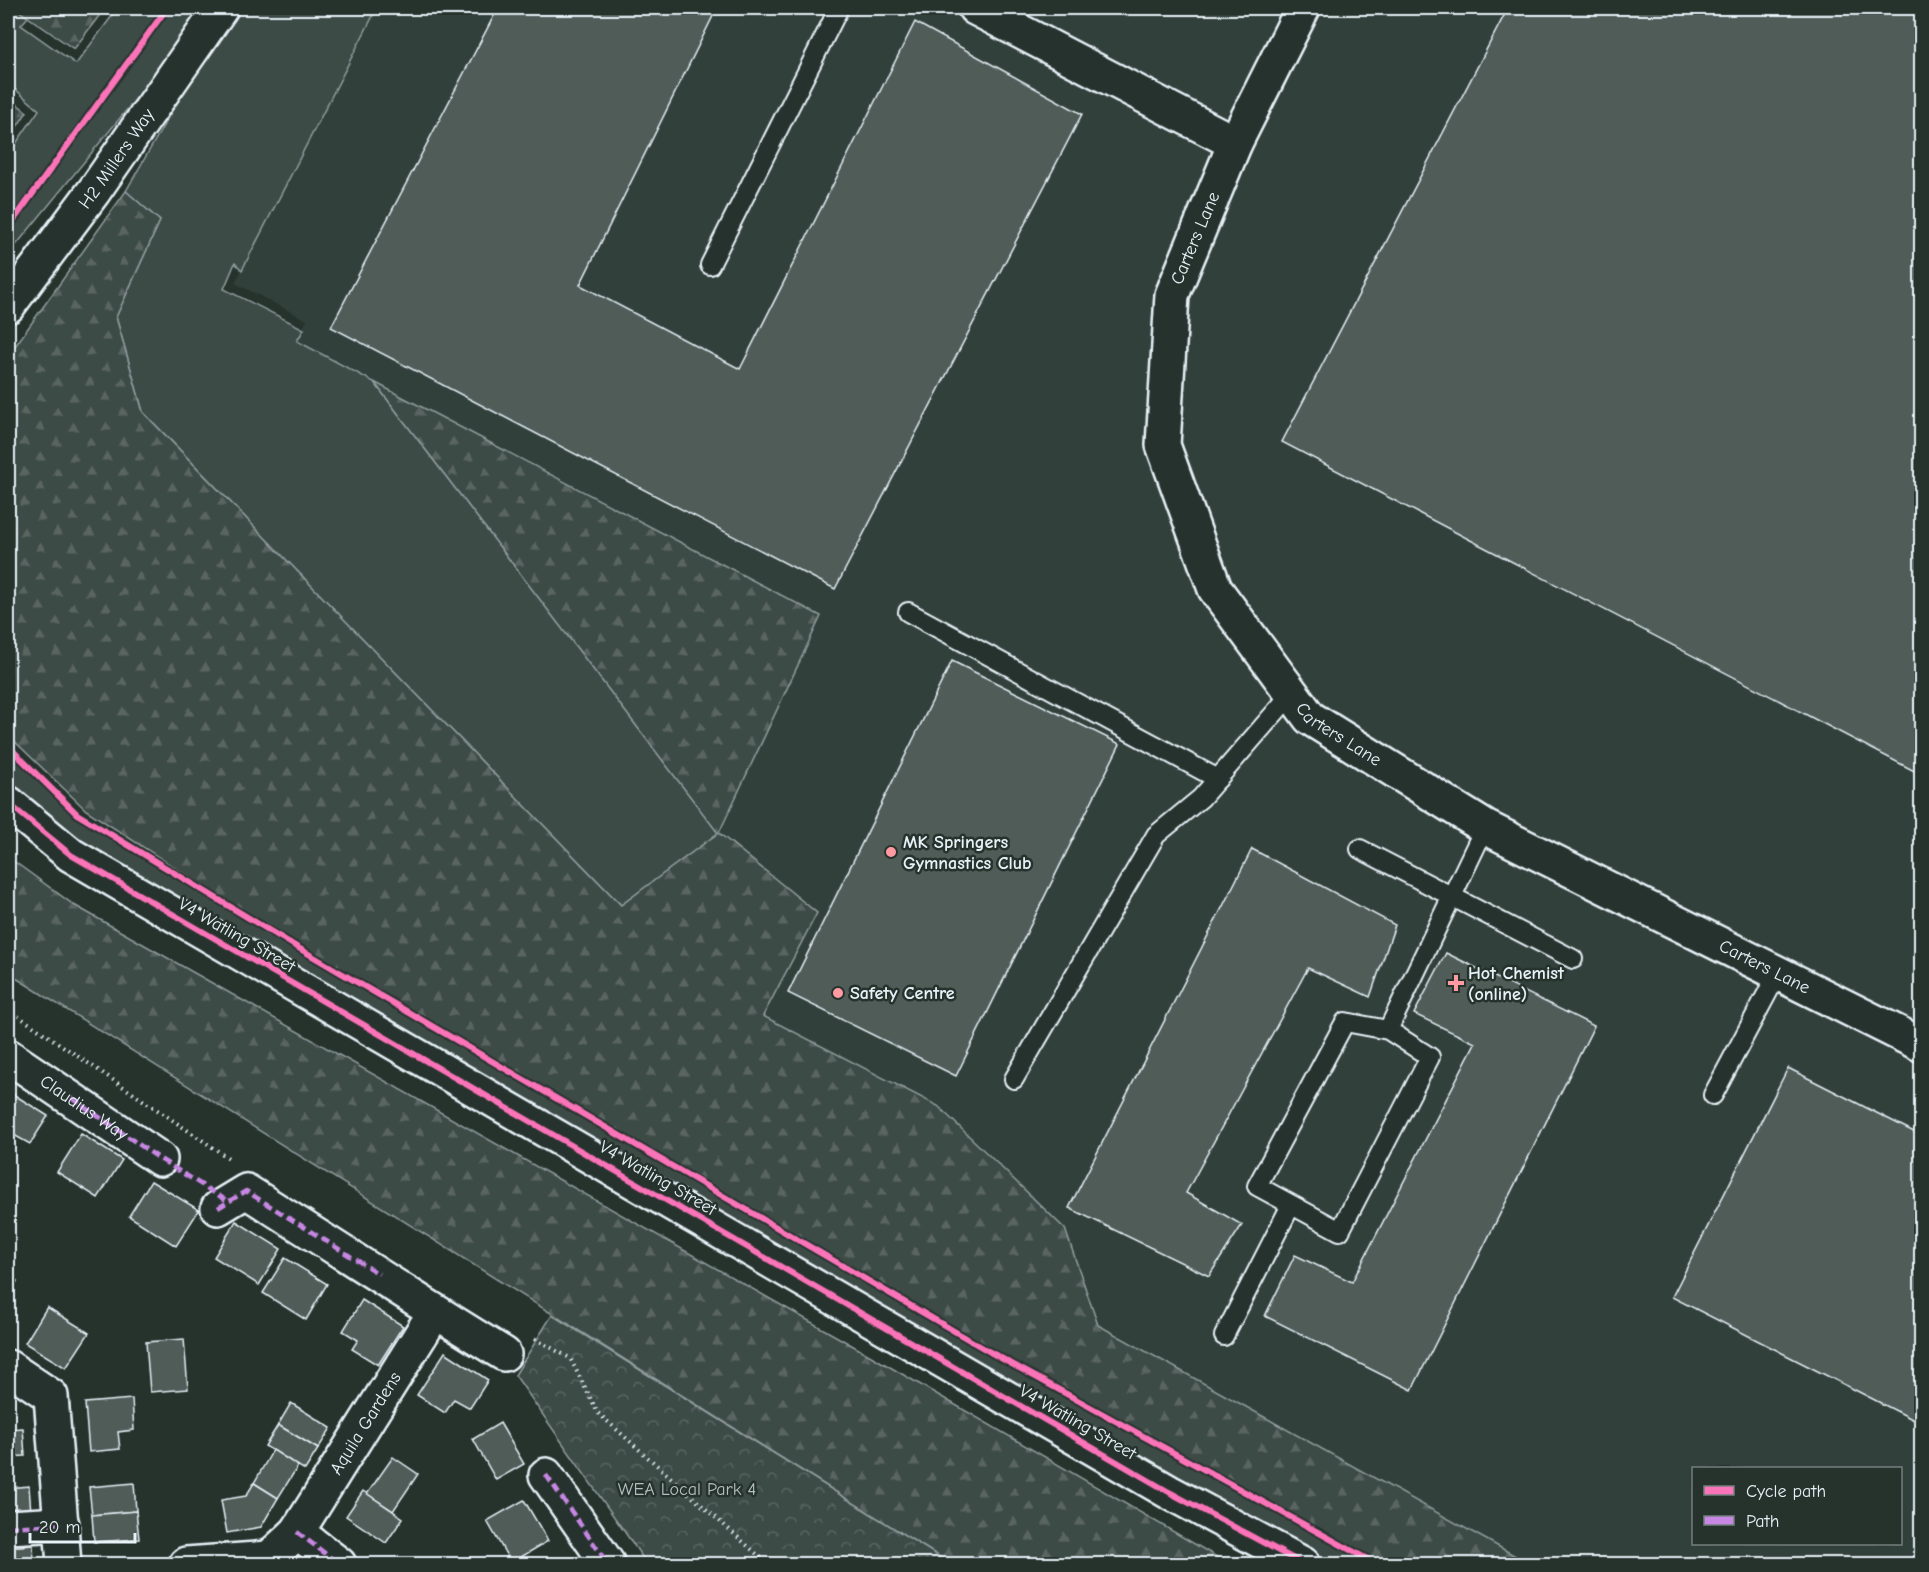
<svg xmlns="http://www.w3.org/2000/svg" width="1929" height="1572" font-family="'Comic Neue',sans-serif">
	<style>
		.built { fill: #333f3a; fill-rule: evenodd }
		.green { fill: #3e4b47; stroke: #939ea0; stroke-width: 1.5 }
		.forest { fill: url(#forest-firs); stroke: #939ea0; stroke-width: 1.5 }
		.park { fill: url(#park-crowns); stroke: #939ea0; stroke-width: 1.5 }
		.building { fill: #505c59; stroke: #e8f1f8; stroke-width: 1.5 }
		.lines { fill: none; stroke-linecap: round; stroke-linejoin: round }
		.service-casing { stroke: #e8f1f8; stroke-width: 22 }
		.minor-casing { stroke: #e8f1f8; stroke-width: 38 }
		.tertiary-casing { stroke: #e8f1f8; stroke-width: 38 }
		.path { stroke: #e8f1f8; stroke-width: 4; stroke-dasharray: 1.5 4.5; stroke-linecap: butt }
		.service { stroke: #26332d; stroke-width: 18 }
		.minor { stroke: #26332d; stroke-width: 33 }
		.tertiary { stroke: #26332d; stroke-width: 33 }
		.quiet { stroke: #c787e3; stroke-width: 4.5; stroke-dasharray: 9 4.5; stroke-linecap: butt }
		.cycleway-casing { stroke: #26332d; stroke-width: 10 }
		.cycleway { stroke: #fb73b8; stroke-width: 6 }
		.poi-dot { fill: #ff9aa2; stroke: #26332d; stroke-width: 2 }
		.labels { text-anchor: middle; stroke-width: 5; stroke-linejoin: round; paint-order: stroke }
		.street-label { font-size: 18px; fill: #e8f1f8; stroke: #26332d }
		.poi-label { font-size: 18px; font-weight: bold; fill: #e8f1f8; stroke: #26332d; text-anchor: start }
		.park-label { font-size: 18px; fill: #b5bfc3; stroke: #26332d }
	</style>
	<defs>
		<pattern id="forest-firs" width="22" height="20" patternUnits="userSpaceOnUse" patternTransform="scale(1.5)"><rect width="22" height="20" fill="#3e4b47"/><path d="M5 1l3.5 6h-7zM16 11l3.5 6h-7z" fill="#5a6562"/></pattern>
		<pattern id="park-crowns" width="20" height="18" patternUnits="userSpaceOnUse" patternTransform="scale(1.5)"><rect width="20" height="18" fill="#3e4b47"/><path d="M2 6a3 3 0 1 1 6 0M12 15a3 3 0 1 1 6 0" fill="none" stroke="#5a6562"/></pattern>
	</defs>
	<rect width="100%" height="100%" fill="#26332d"/>
	<filter id="ink" filterUnits="userSpaceOnUse"><feTurbulence type="fractalNoise" baseFrequency=".0167" numOctaves="2"/><feDisplacementMap in="SourceGraphic" scale="12" xChannelSelector="R" yChannelSelector="G"/><feConvolveMatrix kernelMatrix="1 2 1 2 8 2 1 2 1" color-interpolation-filters="sRGB"/></filter>
	<g filter="url(#ink)">
		<!-- built -->
		<path class="built" d="M377,8H1921V1564H1530L1097,1325L1065,1229L938,1106L763,1016L817,913L719,834L821,616L297,341L307,320L235,283ZM1694,1468H1900V1544H1694Z"/>
		<!-- green -->
		<g class="green">
			<path d="M8,8H15L28,17L21,25L76,64L118,8H210L8,255V155L39,110L8,83Z"/>
			<path d="M231,8H377L242,270L235,263L224,289L304,329L297,341L374,382L719,834L621,905L143,412L116,317L160,221L126,191Z"/>
			<path d="M8,746L77,814L295,946L990,1352L1376,1564H1303L8,803Z"/>
		</g>
		<!-- forest -->
		<g class="forest">
			<path d="M15,8H105L74,49Z"/>
			<path d="M8,97L27,112L8,140Z"/>
			<path d="M126,191L160,221L116,317L143,412L621,905L718,833L374,382L821,616L719,833L817,913L763,1016L938,1106L1065,1229L1098,1325L1530,1564H1376L990,1352L295,946L86,810L8,735V356Z"/>
			<path d="M8,857L74,905L871,1356L1229,1564H951L8,973Z"/>
		</g>
		<!-- park -->
		<path class="park" d="M552,1315L951,1564H647L515,1375Z"/>
		<!-- building -->
		<g class="building">
			<path d="M498,8H717L580,285L740,369L915,22L1082,114L835,589L331,327Z"/>
			<path d="M1508,8H1922V775L1282,442Z"/>
			<path d="M952,661L1120,744L956,1076L788,993Z"/>
			<path d="M1252,849L1395,925L1370,997L1308,968L1186,1193L1242,1225L1209,1276L1069,1208Z"/>
			<path d="M1446,953L1594,1026L1412,1390L1265,1316L1295,1255L1352,1282L1475,1043L1414,1014Z"/>
			<path d="M1788,1068L1922,1136V1424L1672,1297Z"/>
			<path d="M8,1091L48,1116L30,1144L14,1135L8,1145Z"/>
			<path d="M81,1134L122,1160L98,1198L57,1172Z"/>
			<path d="M151,1181L199,1210L176,1246L129,1216Z"/>
			<path d="M236,1221L281,1249L259,1285L214,1257Z"/>
			<path d="M285,1258L327,1284L306,1320L263,1293Z"/>
			<path d="M8,1276L17,1281L8,1296Z"/>
			<path d="M362,1300L403,1326L378,1365L352,1349L358,1340L343,1331Z"/>
			<path d="M47,1307L89,1333L66,1368L25,1343Z"/>
			<path d="M184,1339L188,1389L150,1392L146,1342Z"/>
			<path d="M445,1352L488,1380L470,1408L454,1399L445,1413L417,1395Z"/>
			<path d="M132,1399L134,1430L118,1432L120,1449L89,1452L85,1403Z"/>
			<path d="M8,1400L11,1429H8Z"/>
			<path d="M291,1403L331,1428L318,1449L278,1425Z"/>
			<path d="M500,1423L524,1464L496,1480L473,1439Z"/>
			<path d="M278,1425L318,1449L305,1470L265,1446Z"/>
			<path d="M23,1428L25,1456L8,1457V1429Z"/>
			<path d="M273,1450L298,1466L278,1498L254,1483Z"/>
			<path d="M393,1457L418,1474L393,1511L367,1494Z"/>
			<path d="M134,1483L136,1511L92,1515L89,1487Z"/>
			<path d="M254,1483L278,1498L261,1527L227,1533L221,1500L246,1496Z"/>
			<path d="M29,1486L31,1513L8,1515V1488Z"/>
			<path d="M363,1491L403,1518L386,1543L346,1516Z"/>
			<path d="M524,1500L548,1541L511,1563L487,1521Z"/>
			<path d="M136,1511L139,1539L94,1542L92,1515Z"/>
			<path d="M33,1545L34,1564H8V1547Z"/>
		</g>
		<g class="lines">
			<defs>
				<g id="service">
					<path d="M710,265L839,8"/>
					<path d="M908,612L1218,779"/>
					<path d="M1360,849L1573,959"/>
					<path d="M1388,1030L1345,1022L1257,1186L1340,1231L1430,1057L1388,1030L1485,827"/>
					<path d="M1014,1079L1156,835L1201,798L1292,693"/>
					<path d="M1713,1095L1778,973"/>
					<path d="M1224,1336L1291,1205"/>
				</g>
				<g id="minor">
					<path d="M975,8L1235,143"/>
					<path id="s1" d="M1303,8L1235,143L1172,295L1163,445L1215,589L1310,718L1485,827L1922,1045"/>
					<path id="s2" d="M8,1056L160,1159"/>
					<path d="M218,1208L246,1191C332,1245 417,1301 504,1354"/>
					<path d="M8,1367L51,1396L64,1564"/>
					<path d="M546,1475L608,1564"/>
					<path d="M8,1527L62,1524"/>
					<path d="M297,1532L339,1564"/>
					<path id="s3" d="M186,1564L269,1558L297,1532L435,1312"/>
				</g>
				<g id="tertiary">
					<path id="s4" d="M8,306L94,191L221,8"/>
					<path d="M8,803L71,855L1169,1492L1303,1564"/>
				</g>
			</defs>
			<!-- service casing -->
			<use href="#service" class="service-casing"/>
			<!-- minor casing -->
			<use href="#minor" class="minor-casing"/>
			<!-- tertiary casing -->
			<use href="#tertiary" class="tertiary-casing"/>
			<!-- path -->
			<g class="path">
				<path d="M8,1009L230,1159"/>
				<path d="M535,1339L570,1358L598,1413L768,1564"/>
			</g>
			<!-- service -->
			<use href="#service" class="service"/>
			<!-- minor -->
			<use href="#minor" class="minor"/>
			<!-- tertiary -->
			<use href="#tertiary" class="tertiary"/>
			<!-- quiet -->
			<g class="quiet">
				<path d="M72,1098L160,1159L229,1202"/>
				<path d="M218,1208L246,1191L379,1274"/>
				<path d="M546,1475L608,1564"/>
				<path d="M8,1527L62,1524"/>
				<path d="M297,1532L339,1564"/>
			</g>
			<defs>
				<g id="cycleway">
					<path d="M8,228L167,8"/>
					<path d="M8,746L77,814L295,946L990,1352L1376,1564"/>
					<path d="M8,803L71,855L1169,1492L1303,1564"/>
				</g>
			</defs>
			<!-- cycleway casing -->
			<use href="#cycleway" class="cycleway-casing"/>
			<!-- cycleway -->
			<use href="#cycleway" class="cycleway"/>
		</g>
	</g>
	<!-- markers -->
	<g class="poi-dot">
		<circle cx="891" cy="852" r="6"/>
		<path d="M1453 974h6v6h6v6h-6v6h-6v-6h-6v-6h6z"/>
		<circle cx="838" cy="993" r="6"/>
	</g>
	<g class="labels">
		<!-- street labels -->
		<g class="street-label">
			<text dy="6" stroke="none"><textPath href="#s4" startOffset="183">H2 Millers Way</textPath></text>
			<text transform="translate(1195 238) rotate(-67)" y="6">Carters Lane</text>
			<text dy="6" stroke="none"><textPath href="#s1" startOffset="812">Carters Lane</textPath></text>
			<text transform="translate(237 935) rotate(30)" y="6">V4 Watling Street</text>
			<text dy="6" stroke="none"><textPath href="#s1" startOffset="1298">Carters Lane</textPath></text>
			<text dy="6" stroke="none"><textPath href="#s2" startOffset="92">Claudius Way</textPath></text>
			<text transform="translate(658 1178) rotate(30)" y="6">V4 Watling Street</text>
			<text transform="translate(1078 1422) rotate(30)" y="6">V4 Watling Street</text>
			<text dy="6" stroke="none"><textPath href="#s3" startOffset="250">Aquila Gardens</textPath></text>
		</g>
		<!-- poi labels -->
		<g class="poi-label">
			<text x="903" y="848">MK Springers<tspan x="903" dy="21">Gymnastics Club</tspan></text>
			<text x="1468" y="979">Hot Chemist<tspan x="1468" dy="21">(online)</tspan></text>
			<text x="850" y="999">Safety Centre</text>
		</g>
		<!-- park labels -->
		<g class="park-label">
			<text x="687" y="1495">WEA Local Park 4</text>
		</g>
	</g>
	<!-- margin -->
	<rect width="1929" height="1572" fill="none" stroke="#26332d" stroke-width="30"/>
	<rect x="15" y="15" width="1899" height="1542" fill="none" stroke="#e8f1f8" stroke-width="2" filter="url(#ink)"/>
	<!-- legend -->
	<rect x="1692" y="1467" width="210" height="78" fill="#26332d" stroke="#747f7e" stroke-width="1.5"/>
	<rect x="1704" y="1486" width="30" height="9" fill="#fb73b8" stroke="#747f7e" stroke-width="1.5"/>
	<text x="1746" y="1497" font-size="18" fill="#e8f1f8">Cycle path</text>
	<rect x="1704" y="1516" width="30" height="9" fill="#c787e3" stroke="#747f7e" stroke-width="1.5"/>
	<text x="1746" y="1527" font-size="18" fill="#e8f1f8">Path</text>
	<!-- scale -->
	<path d="M30 1533v9h105v-9" fill="none" stroke="#e8f1f8" stroke-width="3"/>
	<text x="39" y="1533" font-size="18" fill="#e8f1f8" stroke="#26332d" stroke-width="4.5" paint-order="stroke">20 m</text>
</svg>
